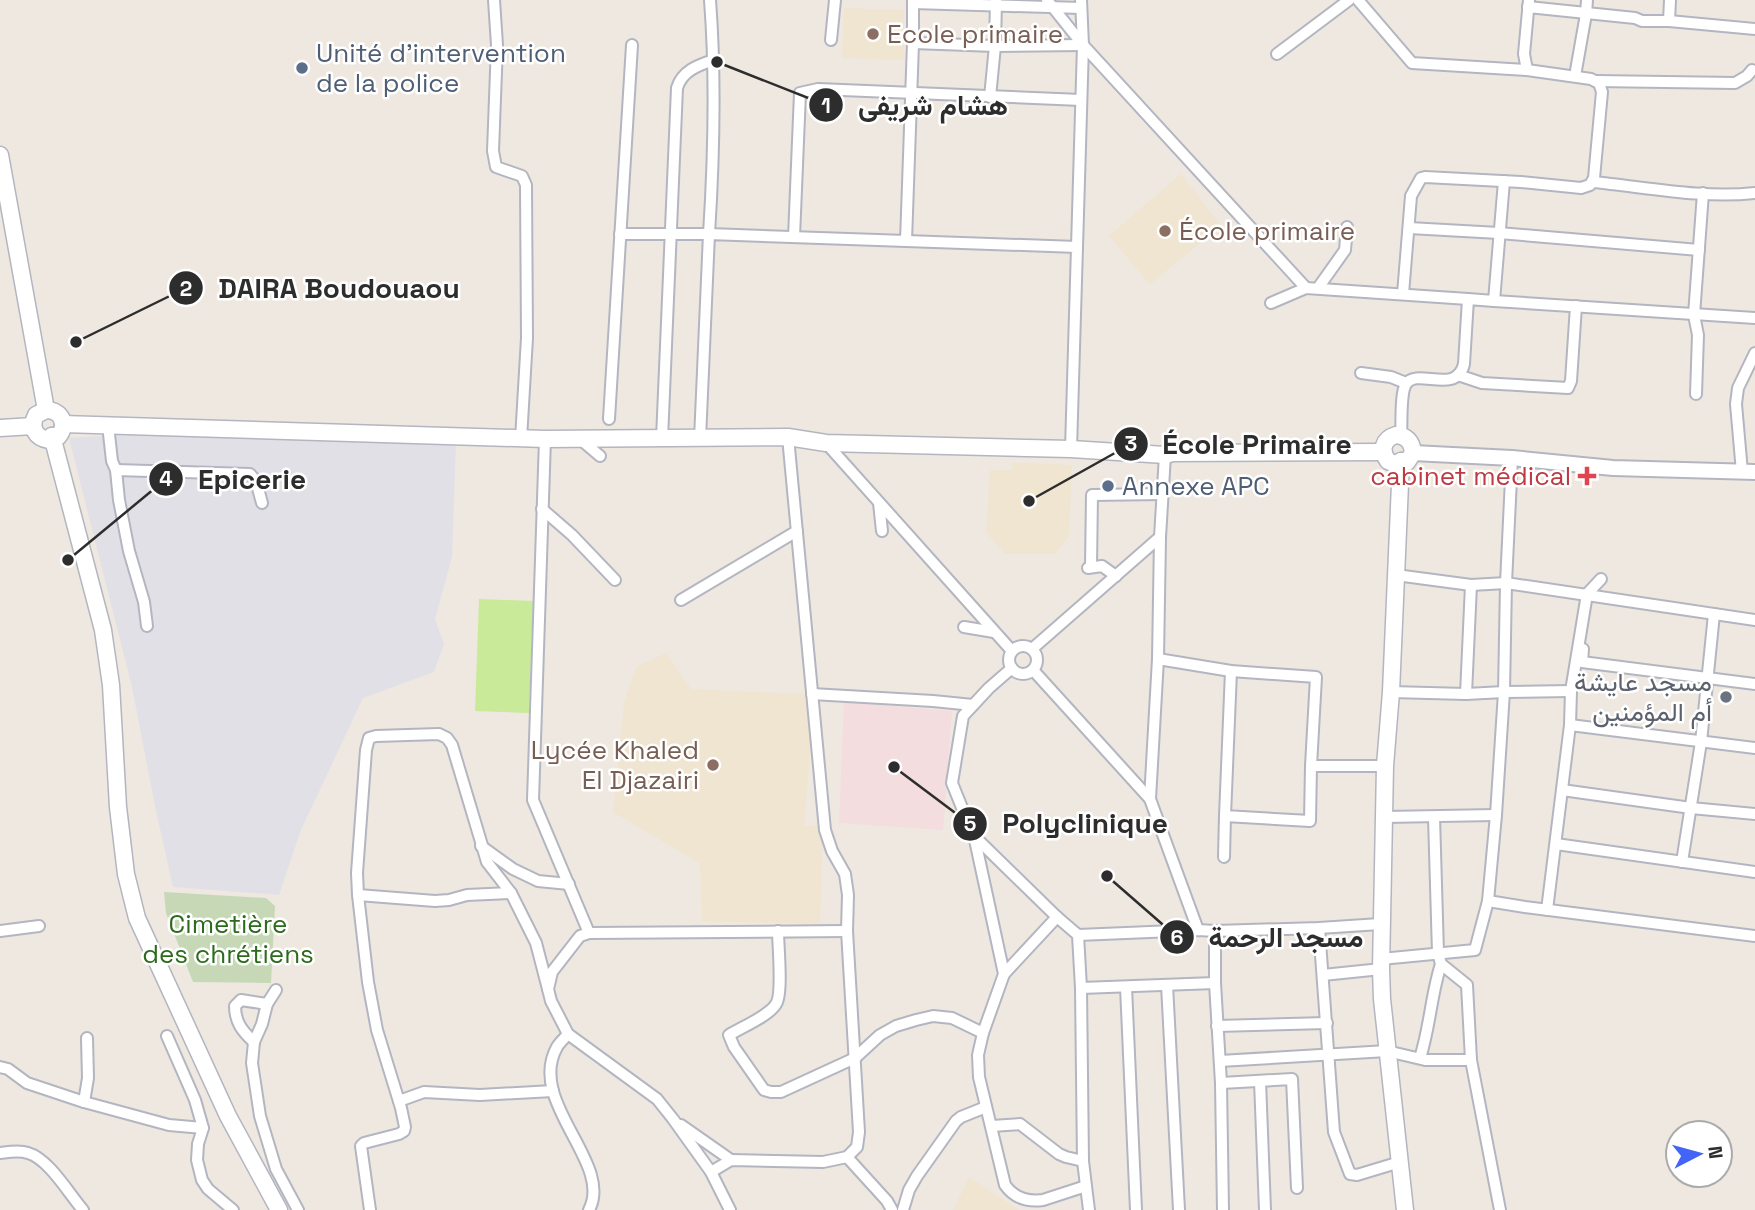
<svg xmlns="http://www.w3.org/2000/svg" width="1755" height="1210" font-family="'Space Grotesk',Vazirmatn,sans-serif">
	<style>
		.industrial { fill: #e2e0e7 }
		.education { fill: #efe5d0 }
		.medical { fill: #f4dddf }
		.cemetery { fill: #c7d8b7 }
		.pitch { fill: #c8ea99 }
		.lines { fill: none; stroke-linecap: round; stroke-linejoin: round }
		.minor-casing { stroke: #b3b6c0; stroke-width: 14 }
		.tertiary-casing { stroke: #b3b6c0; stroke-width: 18 }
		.secondary-casing { stroke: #b3b6c0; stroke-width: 19 }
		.minor { stroke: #fff; stroke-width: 10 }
		.tertiary { stroke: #fff; stroke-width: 14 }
		.secondary { stroke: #fff; stroke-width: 16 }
		.education-dot { fill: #8d6e63; stroke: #fff; stroke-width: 2.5 }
		.service-dot { fill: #5c6f8a; stroke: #fff; stroke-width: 2.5 }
		.health-dot { fill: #e0444e; stroke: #fff; stroke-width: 2.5 }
		.worship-dot { fill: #6b7280; stroke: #fff; stroke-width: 2.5 }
		.labels { text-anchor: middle; stroke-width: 5; stroke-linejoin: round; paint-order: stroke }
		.education-label { font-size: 26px; fill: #785e54; stroke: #fff; text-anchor: start }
		.service-label { font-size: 26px; fill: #4e5e75; stroke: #fff; text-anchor: start }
		.health-label { font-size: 26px; fill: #be3a42; stroke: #fff; text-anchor: end }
		.worship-label { font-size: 26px; fill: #5b616d; stroke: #fff; text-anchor: end }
		.park-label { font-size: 26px; fill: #2d6b1c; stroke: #fff }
		.leader { fill: none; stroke: #2d2d2d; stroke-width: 2.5 }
		.callout-dot { fill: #2d2d2d; stroke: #fff; stroke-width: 2.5 }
		.mark-label { font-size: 21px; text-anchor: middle; font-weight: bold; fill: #fff }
		.callout-label { font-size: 28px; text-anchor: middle; font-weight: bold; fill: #2d2d2d; stroke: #fff; stroke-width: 5; stroke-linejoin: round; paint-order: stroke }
	</style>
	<rect width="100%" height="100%" fill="#eee8e0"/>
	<!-- industrial -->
	<path class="industrial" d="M132,434L456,442L452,557L435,619L444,644L434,672L363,698L301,830L279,895L173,887L155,806L132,687L69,438Z"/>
	<!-- education -->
	<g class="education">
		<path d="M844,8L904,10V60L842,58Z"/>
		<path d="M1181,174L1221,226L1150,284L1109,236Z"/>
		<path d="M1013,463L1072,465L1069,537L1054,554H1005L986,532L990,470H1012Z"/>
		<path d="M666,653L691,689L807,694L813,717L804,826H823L820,924L702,921L701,877L699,863L613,812L624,703L636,667Z"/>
		<path d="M969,1177L1019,1210H953Z"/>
	</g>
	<!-- medical -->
	<path class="medical" d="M844,702L952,711L943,830L839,823Z"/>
	<!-- cemetery -->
	<path class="cemetery" d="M164,892L266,898L275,906L271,983L193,982L166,913Z"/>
	<!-- pitch -->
	<path class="pitch" d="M479,599L533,601L529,713L475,711Z"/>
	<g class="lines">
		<defs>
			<g id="minor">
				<path d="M494,0L497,45L493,151L496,167L522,176L526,185L527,338L521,439"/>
				<path d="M1047,0L1083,45L1306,288"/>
				<path d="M1358,0L1412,63L1527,70L1591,79L1599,83L1602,92L1594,178L1590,185L1581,188L1521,182L1425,177L1421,178L1411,196L1403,294"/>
				<path d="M913,3L1081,8"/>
				<path d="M1528,7L1635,18L1642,21H1669L1755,29"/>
				<path d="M1669,21L1670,0"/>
				<path d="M831,40L835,0"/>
				<path d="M913,43L995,46L1083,45"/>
				<path d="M1277,54L1349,0"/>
				<path d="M1527,70L1524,54L1529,0"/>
				<path d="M1575,76L1586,14L1587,0"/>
				<path d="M1595,81L1735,83L1747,76L1752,70"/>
				<path d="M990,97L995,46L996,0"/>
				<path d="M1593,182C1645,187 1703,199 1755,193"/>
				<path d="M1409,228L1499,233L1699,250"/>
				<path d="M620,234H709C714,156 716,78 710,0"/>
				<path d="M794,237L800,93L818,89L1081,100"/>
				<path d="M906,241L1077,247L1071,449"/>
				<path d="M1077,247L1083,45L1081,0"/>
				<path d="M1318,288L1345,250L1347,227"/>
				<path d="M1494,301L1755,318"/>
				<path d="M1271,303L1306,288L1468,299"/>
				<path d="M1361,373L1391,377L1406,383"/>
				<path d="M1458,375L1482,383L1568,388L1571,381L1576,306"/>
				<path d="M1696,394L1698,335L1694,315L1703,193"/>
				<path d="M609,419L632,45"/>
				<path d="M108,425L112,461L116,470L119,500L129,551L144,602L147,626"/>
				<path d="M1401,435C1402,424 1400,393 1406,384C1417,367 1456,396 1464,364L1468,299L1494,301L1504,181"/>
				<path d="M545,439L533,800L589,933"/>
				<path d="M580,439L600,456"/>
				<path d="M662,439L677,88C682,71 698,65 714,60"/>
				<path d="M700,439L709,234L906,241L913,43V0"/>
				<path d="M826,443L1012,651"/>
				<path d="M116,470L250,474L256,481L262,503"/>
				<path d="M1742,472L1736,404L1738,388L1755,353"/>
				<path d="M879,503L882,531"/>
				<path d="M542,509L572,535L615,580"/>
				<path d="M1091,567L1092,495L1163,494"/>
				<path d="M1088,568L1102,566L1116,576"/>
				<path d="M1396,575L1471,585L1506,583L1755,620"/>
				<path d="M681,600L797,531"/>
				<path d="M964,627L994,632"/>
				<circle cx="1023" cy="660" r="14"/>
				<path d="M1032,649L1160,537"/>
				<path d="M1583,649L1582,662L1755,684"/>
				<path d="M1158,659L1231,671L1316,677L1311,766H1385"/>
				<path d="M1033,670L1150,799L1198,930"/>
				<path d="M1231,671L1225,816L1310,821L1311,766"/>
				<path d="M1391,692L1466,694L1504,692L1571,691"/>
				<path d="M812,694L933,701L973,705"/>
				<path d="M1466,694L1471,585"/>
				<path d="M1570,725L1755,748"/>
				<path d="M1562,790L1691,808L1755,814"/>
				<path d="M1150,799L1158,659L1160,537L1165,455"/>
				<path d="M1384,817L1496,815"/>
				<path d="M1434,817L1438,953L1441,964L1467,985L1471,1060L1500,1210"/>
				<path d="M974,836L1057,917L1078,935L1198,930L1215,931L1319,928L1380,924"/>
				<path d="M1556,844L1755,872"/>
				<path d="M481,846L513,869L538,881L569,884"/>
				<path d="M1224,857L1225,816"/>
				<path d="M1682,862L1701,742L1714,614"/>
				<path d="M358,895L435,901L449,900L467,895L511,893"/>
				<path d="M1488,901L1496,815L1504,692L1506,583L1512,458"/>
				<path d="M1547,910L1570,725L1571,691L1587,594L1601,579"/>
				<path d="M1319,928L1334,1132L1350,1174L1357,1175L1400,1162"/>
				<path d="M0,931L39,926"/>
				<path d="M778,931C778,945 783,994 776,1004C769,1016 742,1027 729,1035L734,1047L764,1090L771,1092H781L855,1058L880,1035L896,1026L916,1020L933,1016L952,1018L983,1033L978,1055L979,1077L1005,1185C1014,1198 1027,1202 1043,1200L1086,1186L1089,1210"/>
				<path d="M1215,931V983L1221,1083L1223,1210"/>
				<path d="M1078,935L1081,988L1083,1161L1086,1186"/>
				<path d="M1381,959L1475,950L1488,901L1525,907L1755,936"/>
				<path d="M1004,974L1057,917"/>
				<path d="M1323,975L1381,969"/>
				<path d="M1167,985L1179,1210"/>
				<path d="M1126,987L1136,1210"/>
				<path d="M1081,988L1215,983"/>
				<path d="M276,990L267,1004L262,1024L254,1042L252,1063L260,1116L276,1169L298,1210"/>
				<path d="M1217,1026L1327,1023"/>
				<path d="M983,1033L1004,974L975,840L952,783L963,716L989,688L1012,668"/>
				<path d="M568,1034C565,1038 560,1042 557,1047C526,1102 614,1163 589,1210"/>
				<path d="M167,1036L195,1100L203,1128L198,1144L197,1160L202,1180L208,1189L233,1210"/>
				<path d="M254,1042C242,1031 235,1022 235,1006L241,1000L267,1004"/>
				<path d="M1420,1058C1430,1027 1431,995 1441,964"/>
				<path d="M1220,1061L1387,1051L1425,1060H1471"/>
				<path d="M0,1067L8,1069L27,1083L84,1102L169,1125L203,1128"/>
				<path d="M1260,1081L1265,1210"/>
				<path d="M1221,1083L1292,1079L1297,1188"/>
				<path d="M399,1101L424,1092L480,1095L553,1091"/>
				<path d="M84,1102L88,1078L87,1038"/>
				<path d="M681,1125L731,1160"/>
				<path d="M992,1126L1020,1124L1059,1154L1066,1157L1083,1161"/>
				<path d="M0,1153C9,1152 19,1150 28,1153C49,1159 69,1194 83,1210"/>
				<path d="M847,1157L887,1201L892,1210"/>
				<path d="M711,1172L731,1160L823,1162L847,1157L857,1147L859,1132L847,931L848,895L845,874L832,851L825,830L788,437"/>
				<path d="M370,1210L361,1146L364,1143L399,1134L404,1131L405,1127L401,1108L377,1030L368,982L358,895L357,873L366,750L369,738L376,736L439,734L447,738L452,745L487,862L511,893L536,943L548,989"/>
				<path d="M730,1210L711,1172L673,1119L657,1099L568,1034L551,1001L548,989L552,972L580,936L589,933L847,931"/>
				<path d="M903,1210L909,1190L917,1176L956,1121L961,1117L986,1107"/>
			</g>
			<path id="tertiary" d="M1413,453L1512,458L1613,468L1755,472"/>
			<g id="secondary">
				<path d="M0,155L46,410"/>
				<path d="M46,410C62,410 68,425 58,437L52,436L49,440C35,438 30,427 36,415Z"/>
				<path d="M63,424L545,439L788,437L826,443L1071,449L1165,455L1173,453L1383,452"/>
				<path d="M0,428L33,426"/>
				<path d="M1396,435C1407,436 1412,442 1413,453L1407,462L1401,461L1397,465L1388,461C1380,450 1383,439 1396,435Z"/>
				<path d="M52,436L103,630L111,685L118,807L126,874L137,918L228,1116L279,1210"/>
				<path d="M1401,461L1391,692L1385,766L1381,969L1382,999L1405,1210"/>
			</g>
		</defs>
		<!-- minor casing -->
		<use href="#minor" class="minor-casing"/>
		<!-- tertiary casing -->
		<use href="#tertiary" class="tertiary-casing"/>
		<!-- secondary casing -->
		<use href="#secondary" class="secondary-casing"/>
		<!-- minor -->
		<use href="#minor" class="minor"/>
		<!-- tertiary -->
		<use href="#tertiary" class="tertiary"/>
		<!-- secondary -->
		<use href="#secondary" class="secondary"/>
	</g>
	<!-- markers -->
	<g class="education-dot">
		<circle cx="873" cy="34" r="7"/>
		<circle cx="1165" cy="231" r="7"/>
		<circle cx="713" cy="765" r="7"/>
	</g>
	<g class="service-dot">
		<circle cx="302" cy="68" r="7"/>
		<circle cx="1108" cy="486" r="7"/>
	</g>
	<path class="health-dot" d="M1583.5 465.5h7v7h7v7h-7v7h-7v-7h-7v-7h7z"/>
	<circle class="worship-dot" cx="1726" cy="697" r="7"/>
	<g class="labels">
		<!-- education labels -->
		<g class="education-label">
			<text x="887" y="43">Ecole primaire</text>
			<text x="1179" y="240">École primaire</text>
			<text x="699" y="759" text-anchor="end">Lycée Khaled<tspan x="699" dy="30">El Djazairi</tspan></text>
		</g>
		<!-- service labels -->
		<g class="service-label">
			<text x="316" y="62">Unité d'intervention<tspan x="316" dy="30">de la police</tspan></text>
			<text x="1122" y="495">Annexe APC</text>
		</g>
		<!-- health labels -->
		<g class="health-label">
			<text x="1571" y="485">cabinet médical</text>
		</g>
		<!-- worship labels -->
		<g class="worship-label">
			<text x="1712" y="691">مسجد عايشة<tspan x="1712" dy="30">أم المؤمنين</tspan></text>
		</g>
		<!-- park labels -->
		<g class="park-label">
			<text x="228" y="933">Cimetière<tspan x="228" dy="30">des chrétiens</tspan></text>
		</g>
	</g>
	<!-- callouts -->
	<path class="leader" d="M717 62L826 105M76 342L186 288M1029 501L1131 444M68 560L166 479M894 767L970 824M1107 876L1177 937"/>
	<g class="callout-dot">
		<circle cx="717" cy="62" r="7"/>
		<circle cx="76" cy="342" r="7"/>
		<circle cx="1029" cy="501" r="7"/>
		<circle cx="68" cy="560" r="7"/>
		<circle cx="894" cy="767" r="7"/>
		<circle cx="1107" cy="876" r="7"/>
		<circle cx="826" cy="105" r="18"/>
		<circle cx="186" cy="288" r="18"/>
		<circle cx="1131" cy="444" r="18"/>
		<circle cx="166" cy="479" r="18"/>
		<circle cx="970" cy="824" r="18"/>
		<circle cx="1177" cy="937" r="18"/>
	</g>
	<g class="mark-label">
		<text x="826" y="113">1</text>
		<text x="186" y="296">2</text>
		<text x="1131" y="451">3</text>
		<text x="166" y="486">4</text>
		<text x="970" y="831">5</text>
		<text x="1177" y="945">6</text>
	</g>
	<g class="callout-label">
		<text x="933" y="115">هشام شريفى</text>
		<text x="339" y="298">DAIRA Boudouaou</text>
		<text x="1257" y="454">École Primaire</text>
		<text x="252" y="489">Epicerie</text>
		<text x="1085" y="833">Polyclinique</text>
		<text x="1286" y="947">مسجد الرحمة</text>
	</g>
	<!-- north arrow -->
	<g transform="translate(1699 1154) rotate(84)"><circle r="33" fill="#ffffff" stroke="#ababab" stroke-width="2"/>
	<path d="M0-5L12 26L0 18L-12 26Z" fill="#4265f8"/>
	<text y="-10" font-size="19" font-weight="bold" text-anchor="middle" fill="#2d2d2d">N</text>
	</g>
</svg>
